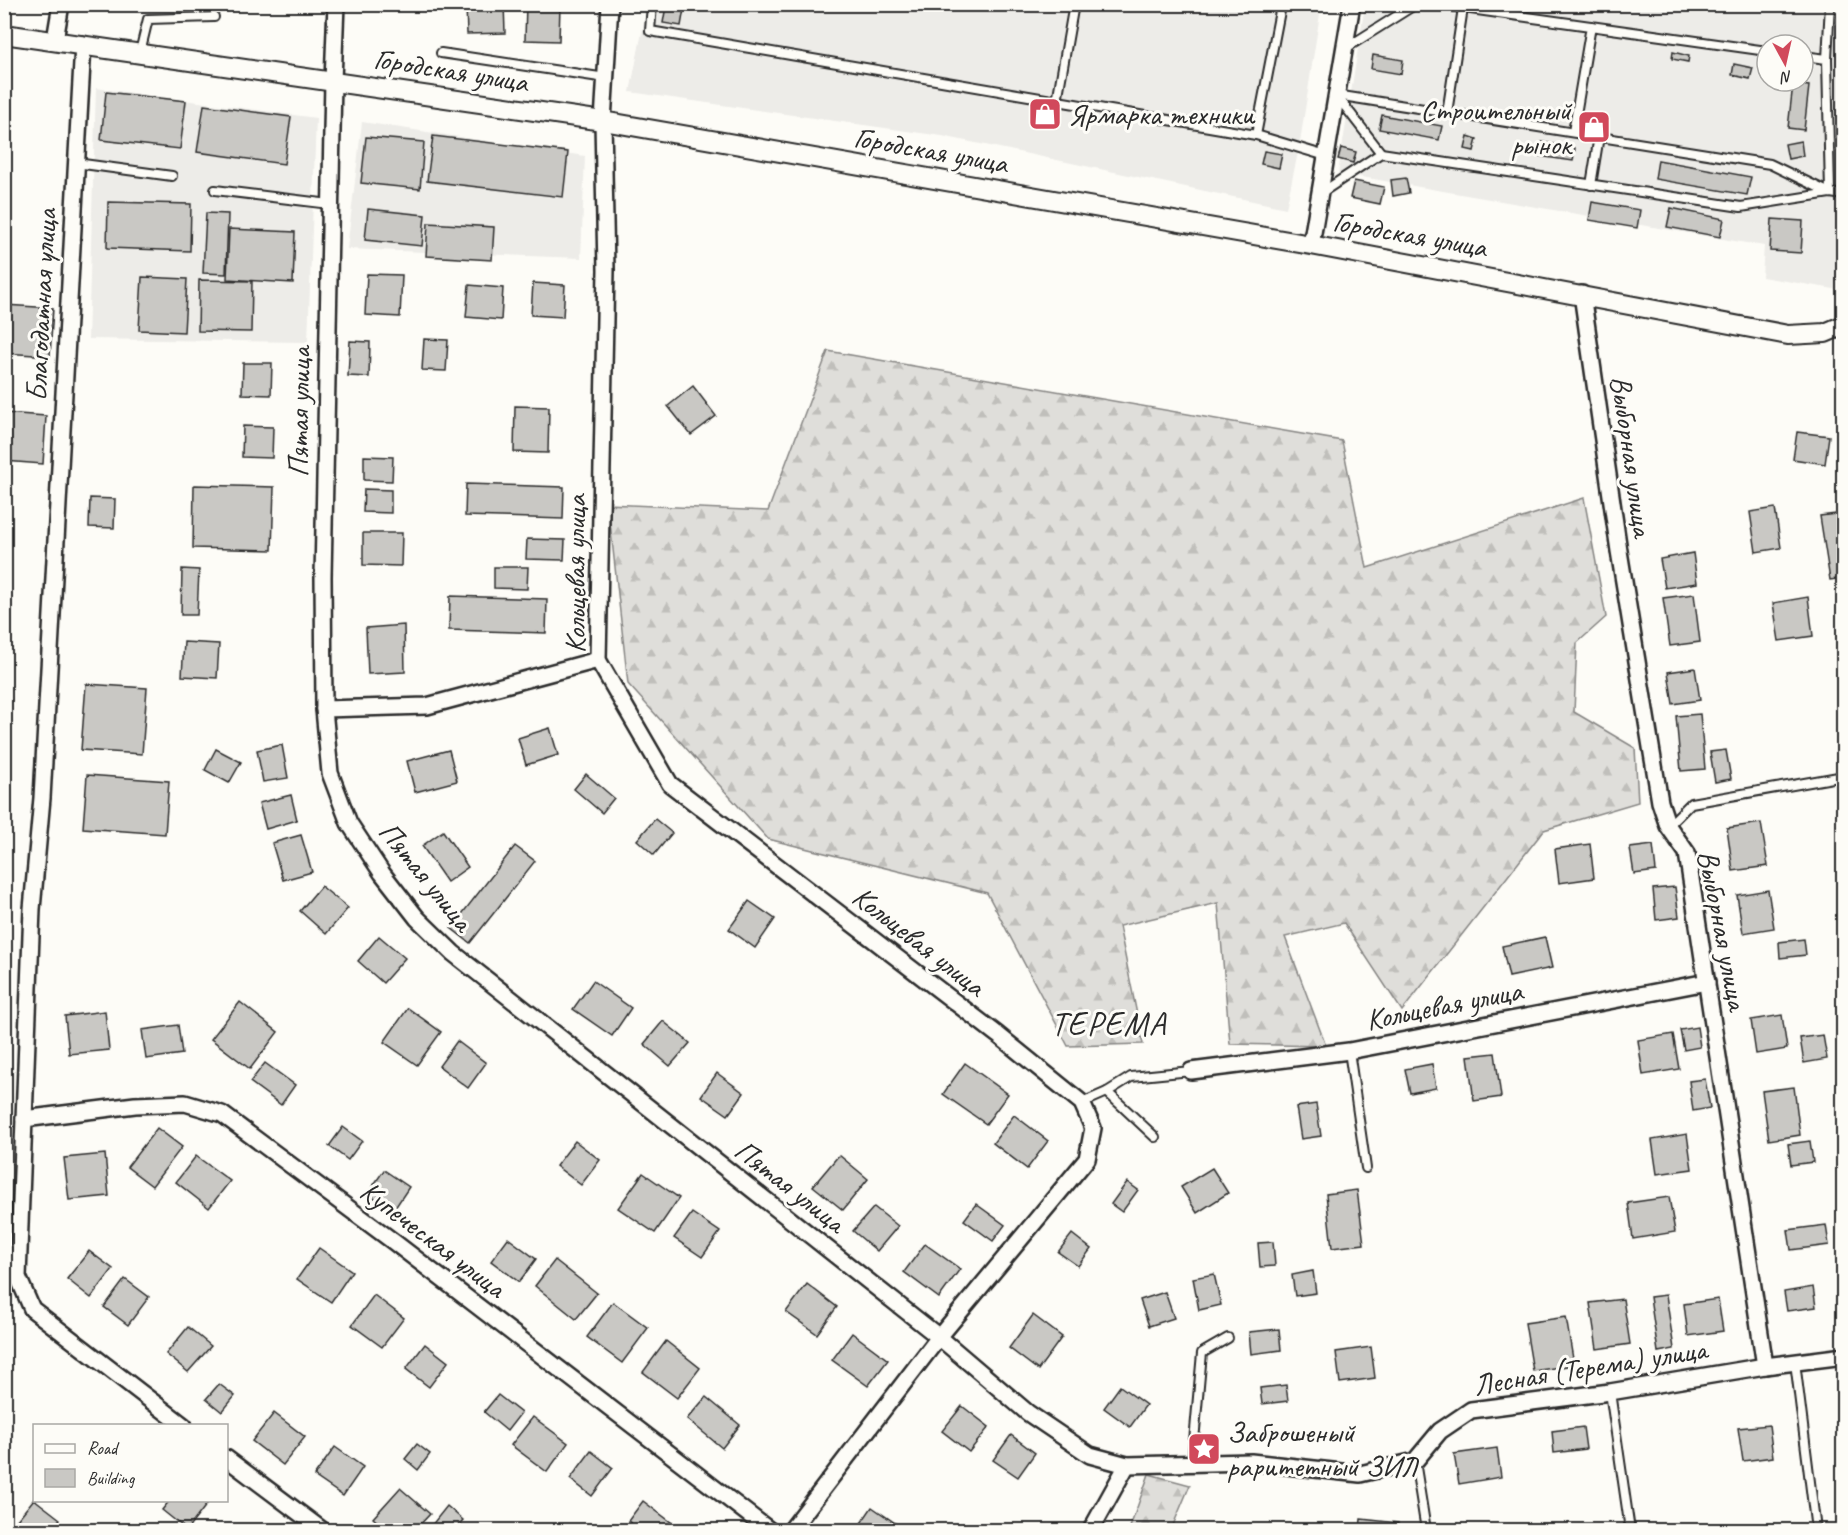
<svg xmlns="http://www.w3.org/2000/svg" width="1848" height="1535" font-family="Caveat,sans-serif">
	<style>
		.built { fill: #edece8; fill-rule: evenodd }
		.forest { fill: url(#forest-firs); stroke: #858482; stroke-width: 1.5 }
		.building { fill: #c9c8c4; stroke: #2b2b2b; stroke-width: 1.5 }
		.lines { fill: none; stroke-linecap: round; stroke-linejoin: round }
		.service-casing { stroke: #2b2b2b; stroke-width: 12 }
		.minor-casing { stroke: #2b2b2b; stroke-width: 20 }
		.tertiary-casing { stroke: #2b2b2b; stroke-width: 22 }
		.service { stroke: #fdfcf7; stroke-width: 8 }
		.minor { stroke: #fdfcf7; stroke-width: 15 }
		.tertiary { stroke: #fdfcf7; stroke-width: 18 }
		.labels { text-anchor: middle; stroke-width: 6; stroke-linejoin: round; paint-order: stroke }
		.street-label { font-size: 30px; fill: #2b2b2b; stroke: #fdfcf7 }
		.poi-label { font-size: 30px; fill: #2b2b2b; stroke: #fdfcf7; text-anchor: start }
		.quarter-label { font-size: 33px; letter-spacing: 1.5px; fill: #2b2b2b; stroke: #fdfcf7 }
	</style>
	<defs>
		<pattern id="forest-firs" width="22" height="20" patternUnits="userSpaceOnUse" patternTransform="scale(1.5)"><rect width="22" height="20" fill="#dfdeda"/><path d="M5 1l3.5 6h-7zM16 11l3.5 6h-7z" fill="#c0bfbb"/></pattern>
	</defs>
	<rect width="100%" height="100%" fill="#fdfcf7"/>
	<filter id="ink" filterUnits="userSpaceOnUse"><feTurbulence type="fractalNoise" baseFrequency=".0167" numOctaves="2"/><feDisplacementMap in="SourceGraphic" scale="12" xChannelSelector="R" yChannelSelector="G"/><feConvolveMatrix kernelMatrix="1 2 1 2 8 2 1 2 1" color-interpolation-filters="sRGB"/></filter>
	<g filter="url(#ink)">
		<!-- built -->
		<g class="built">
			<path d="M1304,4L1320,14L1299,148L1286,208L942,136L630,92L647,7L640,5Z"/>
			<path d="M1365,5H1843L1844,228L1840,290L1762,277L1764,246L1338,173ZM1767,45H1803V81H1767Z"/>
			<path d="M96,88L316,118L308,342L88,339Z"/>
			<path d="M362,122L585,156L581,258L347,249Z"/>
		</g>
		<!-- forest -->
		<g class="forest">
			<path d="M828,351L1342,441L1367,568L1584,498L1606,617L1577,643L1574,712L1635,748L1638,802L1544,830L1402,1011L1344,923L1285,937L1326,1046L1230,1044L1218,903L1119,926L1143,1044L1068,1046L987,893L768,839L628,684L608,504L768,511Z"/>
			<path d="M1149,1474L1190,1485L1171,1530H1129Z"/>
		</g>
		<!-- building -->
		<g class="building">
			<path d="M504,4L505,33L467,34L466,5Z"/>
			<path d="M526,4H560L559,41L525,40Z"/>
			<path d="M666,6L684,9L681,26L663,23Z"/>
			<path d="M1673,52L1689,56L1688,62L1672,59Z"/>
			<path d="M1373,55L1403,60L1401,74L1371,69Z"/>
			<path d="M1734,64L1753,68L1750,79L1732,75Z"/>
			<path d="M1793,84L1809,86L1804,130L1788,128Z"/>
			<path d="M106,92L186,101L180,149L101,140Z"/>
			<path d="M204,105L291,117L284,164L197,152Z"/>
			<path d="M1382,115L1442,126L1439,140L1379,129Z"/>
			<path d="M433,136L568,152L563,197L427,181Z"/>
			<path d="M1468,136L1477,139L1474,151L1465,149Z"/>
			<path d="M366,137L424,142L420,189L361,183Z"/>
			<path d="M1801,141L1803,156L1788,159L1785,144Z"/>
			<path d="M1542,142L1575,148L1573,161L1539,156Z"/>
			<path d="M1341,148L1356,152L1353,163L1338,159Z"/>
			<path d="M1264,151L1282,154L1279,168L1261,164Z"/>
			<path d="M1658,160L1751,177L1747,195L1655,179Z"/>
			<path d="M1406,178L1409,193L1393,196L1391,180Z"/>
			<path d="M1354,181L1384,187L1380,204L1350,198Z"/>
			<path d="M108,202L191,204L190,251L107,248Z"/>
			<path d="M1592,202L1640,210L1637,228L1589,220Z"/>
			<path d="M1671,208L1724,219L1720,237L1667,227Z"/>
			<path d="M368,209L425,215L422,246L365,240Z"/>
			<path d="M206,213L228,214L226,274L203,273Z"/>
			<path d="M1772,219L1803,221L1801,253L1770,251Z"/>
			<path d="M428,223L494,227L492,260L426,256Z"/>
			<path d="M229,229L295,232L293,283L227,279Z"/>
			<path d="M367,274L402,275L400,317L365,315Z"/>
			<path d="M142,277L187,279L184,332L139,330Z"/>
			<path d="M199,280L252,281L251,332L198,331Z"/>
			<path d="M533,283L565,285L563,317L531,315Z"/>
			<path d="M469,285L503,288L501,320L466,317Z"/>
			<path d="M4,305L53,308L50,356L4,353Z"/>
			<path d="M424,339L448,340L446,371L422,370Z"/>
			<path d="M350,341L370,342L369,377L348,376Z"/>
			<path d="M243,363H272L271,395L242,394Z"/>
			<path d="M693,386L716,416L691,435L668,406Z"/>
			<path d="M515,406L549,407L548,453L514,452Z"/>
			<path d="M4,413L46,416L43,464L4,461Z"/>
			<path d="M243,426L273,427L272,458L242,457Z"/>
			<path d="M1797,432L1829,436L1825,464L1793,459Z"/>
			<path d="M364,456L393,457L392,481L364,480Z"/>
			<path d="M466,484L564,487L563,519L465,516Z"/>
			<path d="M194,485L274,487L272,550L193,548Z"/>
			<path d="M364,489L391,490V513L363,512Z"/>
			<path d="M90,498L115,499L114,528L89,527Z"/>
			<path d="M1775,508L1781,548L1756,552L1750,512Z"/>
			<path d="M1844,513V578L1830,580L1820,516Z"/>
			<path d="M363,533H402L401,566L363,565Z"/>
			<path d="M527,539L565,540L564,560L526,559Z"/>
			<path d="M1693,553L1697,583L1665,588L1660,559Z"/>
			<path d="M494,567H528L527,589L494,588Z"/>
			<path d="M182,569L199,570L197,615H181Z"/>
			<path d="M1694,594L1700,642L1670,646L1663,598Z"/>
			<path d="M450,596L547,599L546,633L449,630Z"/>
			<path d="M1808,597L1813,636L1779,641L1773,603Z"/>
			<path d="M404,625L405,672L368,674L366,628Z"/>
			<path d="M184,642L219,644L217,678L182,676Z"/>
			<path d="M1695,668L1700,700L1673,704L1668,672Z"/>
			<path d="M86,684L147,688L142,754L81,750Z"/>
			<path d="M1700,714L1705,769L1681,771L1676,716Z"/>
			<path d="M550,728L558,755L526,765L518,738Z"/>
			<path d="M282,745L288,778L263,782L257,750Z"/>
			<path d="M216,749L241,762L229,783L205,770Z"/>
			<path d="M449,750L457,781L415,792L407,761Z"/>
			<path d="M1726,750L1731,779L1715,782L1710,752Z"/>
			<path d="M586,774L614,798L602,813L574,789Z"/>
			<path d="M87,775L169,781L165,834L83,828Z"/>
			<path d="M291,795L297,820L266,829L259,803Z"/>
			<path d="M655,819L672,833L654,855L637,840Z"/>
			<path d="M1761,823L1768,866L1733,871L1727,828Z"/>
			<path d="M443,831L468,867L447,882L422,846Z"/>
			<path d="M301,835L312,872L283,880L272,843Z"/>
			<path d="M1590,844L1594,878L1559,883L1555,849Z"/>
			<path d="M1653,845L1656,871L1634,874L1630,848Z"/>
			<path d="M515,846L535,861L470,943L451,928Z"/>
			<path d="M321,886L348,908L326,934L300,911Z"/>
			<path d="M1675,887L1679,917L1656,920L1653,889Z"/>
			<path d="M1768,890L1774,928L1743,933L1737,895Z"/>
			<path d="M749,901L775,919L755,948L729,929Z"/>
			<path d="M379,936L405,958L383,983L358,961Z"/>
			<path d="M1545,937L1552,968L1509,977L1502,946Z"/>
			<path d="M1804,939L1806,955L1780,958L1779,942Z"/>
			<path d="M593,981L631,1008L612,1036L573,1009Z"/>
			<path d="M240,1002L278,1032L250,1069L211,1039Z"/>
			<path d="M408,1008L441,1032L417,1065L384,1042Z"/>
			<path d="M105,1011L109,1050L69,1054L65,1016Z"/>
			<path d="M1782,1015L1787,1049L1756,1054L1751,1020Z"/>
			<path d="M663,1021L690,1043L670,1066L644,1044Z"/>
			<path d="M178,1025L182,1054L146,1059L142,1030Z"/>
			<path d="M1697,1027L1700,1047L1684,1050L1680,1030Z"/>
			<path d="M1673,1034L1679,1069L1643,1075L1638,1040Z"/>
			<path d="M1823,1035L1827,1059L1804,1063L1800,1038Z"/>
			<path d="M457,1041L486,1063L468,1088L439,1066Z"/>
			<path d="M1495,1053L1501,1097L1474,1101L1468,1056Z"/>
			<path d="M265,1063L295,1085L281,1105L250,1082Z"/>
			<path d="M965,1063L1008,1094L986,1124L943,1094Z"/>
			<path d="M1432,1064L1436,1088L1410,1093L1405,1069Z"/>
			<path d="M717,1073L744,1093L728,1115L701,1096Z"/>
			<path d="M1705,1079L1710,1108L1693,1111L1689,1081Z"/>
			<path d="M1794,1087L1800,1135L1769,1140L1762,1091Z"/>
			<path d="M1316,1104L1321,1136L1301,1139L1296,1107Z"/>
			<path d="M1014,1115L1048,1141L1027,1169L993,1143Z"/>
			<path d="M343,1127L362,1141L348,1160L329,1146Z"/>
			<path d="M157,1128L182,1147L152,1186L127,1167Z"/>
			<path d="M1687,1134L1692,1169L1657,1174L1652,1140Z"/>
			<path d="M575,1141L600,1160L581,1185L556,1166Z"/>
			<path d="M1810,1141L1813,1162L1791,1165L1788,1144Z"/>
			<path d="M105,1154L109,1196L69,1200L64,1158Z"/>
			<path d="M839,1155L868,1179L843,1210L813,1186Z"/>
			<path d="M196,1156L230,1181L209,1208L176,1182Z"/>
			<path d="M1212,1168L1228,1193L1197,1213L1181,1187Z"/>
			<path d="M384,1170L409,1187L393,1211L368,1193Z"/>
			<path d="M643,1173L679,1198L655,1233L618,1208Z"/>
			<path d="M1127,1182L1138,1190L1122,1212L1111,1204Z"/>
			<path d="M1357,1190L1364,1244L1332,1248L1326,1194Z"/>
			<path d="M1669,1197L1675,1232L1633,1239L1628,1203Z"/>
			<path d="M976,1204L1005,1225L993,1241L964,1220Z"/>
			<path d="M874,1207L898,1226L877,1251L853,1231Z"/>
			<path d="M692,1213L720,1232L702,1257L674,1238Z"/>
			<path d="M1826,1225L1829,1245L1791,1250L1788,1230Z"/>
			<path d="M1072,1234L1091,1249L1078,1266L1058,1252Z"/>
			<path d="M508,1238L536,1259L519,1282L491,1261Z"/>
			<path d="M1273,1242L1275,1266L1260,1267L1258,1243Z"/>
			<path d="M925,1244L960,1269L939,1298L904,1272Z"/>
			<path d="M319,1248L352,1271L331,1302L297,1279Z"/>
			<path d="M89,1251L113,1269L91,1298L67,1279Z"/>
			<path d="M555,1260L597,1293L576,1319L535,1286Z"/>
			<path d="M1313,1271L1316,1293L1295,1296L1292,1275Z"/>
			<path d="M1214,1274L1221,1305L1199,1310L1193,1278Z"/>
			<path d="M125,1279L149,1297L128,1325L104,1307Z"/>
			<path d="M807,1284L837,1307L817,1334L786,1312Z"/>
			<path d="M1813,1287L1816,1307L1787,1311L1784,1292Z"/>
			<path d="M1165,1292L1174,1318L1149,1326L1140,1300Z"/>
			<path d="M374,1295L404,1318L382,1347L352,1325Z"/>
			<path d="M1666,1295L1674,1349L1658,1352L1650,1297Z"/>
			<path d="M1623,1299L1630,1344L1597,1349L1590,1303Z"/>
			<path d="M1718,1299L1723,1331L1688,1336L1684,1304Z"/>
			<path d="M613,1302L648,1328L622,1363L587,1337Z"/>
			<path d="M1033,1315L1062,1337L1038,1370L1009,1348Z"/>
			<path d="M1566,1317L1574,1365L1533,1371L1525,1323Z"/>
			<path d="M188,1327L211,1346L188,1372L166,1354Z"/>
			<path d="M1279,1329L1281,1350L1251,1354L1249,1332Z"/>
			<path d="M852,1333L888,1360L868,1386L832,1360Z"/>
			<path d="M666,1341L700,1368L677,1398L643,1372Z"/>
			<path d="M425,1344L448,1362L429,1387L406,1369Z"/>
			<path d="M1371,1347L1375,1378L1340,1383L1336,1352Z"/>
			<path d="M219,1384L235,1396L222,1412L206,1399Z"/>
			<path d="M1286,1385L1288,1401L1262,1404L1260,1388Z"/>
			<path d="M1120,1386L1146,1405L1130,1427L1104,1408Z"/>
			<path d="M498,1395L521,1413L507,1431L484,1412Z"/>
			<path d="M706,1397L740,1425L722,1448L687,1419Z"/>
			<path d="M962,1406L989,1427L969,1452L942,1431Z"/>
			<path d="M274,1413L305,1437L283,1465L252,1441Z"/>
			<path d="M533,1417L568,1443L547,1472L511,1445Z"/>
			<path d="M1769,1425L1773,1457L1743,1461L1738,1428Z"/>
			<path d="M1583,1427L1586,1449L1554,1453L1552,1431Z"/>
			<path d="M1011,1435L1035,1453L1018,1477L993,1460Z"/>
			<path d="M417,1444L430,1454L418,1470L405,1459Z"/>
			<path d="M335,1447L363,1467L343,1496L314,1476Z"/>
			<path d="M1497,1448L1501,1477L1459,1484L1454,1454Z"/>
			<path d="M591,1451L613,1468L592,1496L570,1479Z"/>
			<path d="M400,1488L430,1514L415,1530H387L373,1518Z"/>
			<path d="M34,1499L60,1519L50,1530H19L13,1525Z"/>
			<path d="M170,1500H203L207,1504L187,1530L162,1510Z"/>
			<path d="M643,1501L676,1526L673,1530H641L628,1521Z"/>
			<path d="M447,1506L463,1520L454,1530H437L431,1526Z"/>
			<path d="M872,1507L895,1523L890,1530H860L857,1529Z"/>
			<path d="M1361,1519L1398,1523L1397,1530H1360Z"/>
		</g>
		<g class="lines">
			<defs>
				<g id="service">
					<path d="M652,4L650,31L1256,135L1326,156"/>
					<path d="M1435,4L1767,51"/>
					<path d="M1346,48L1416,4"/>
					<path d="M140,52L148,19L214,17"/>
					<path d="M441,53L606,78"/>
					<path d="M1827,59L1830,4"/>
					<path d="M1336,95L1770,164L1830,193L1827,59L1803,56"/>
					<path d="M1337,96L1381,153"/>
					<path d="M1057,101L1074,4"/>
					<path d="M1447,113L1463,8"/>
					<path d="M1573,132L1591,26"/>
					<path d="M1256,135L1280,11"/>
					<path d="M76,163L172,176"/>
					<path d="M1591,185L1599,136"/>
					<path d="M215,190L330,204"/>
					<path d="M1321,193L1381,153L1741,207L1830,193L1844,195"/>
					<path d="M1668,826L1691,803L1844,776"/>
					<path d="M1349,1051L1366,1168"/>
					<path d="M1107,1092L1155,1137"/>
					<path d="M1082,1103L1107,1092L1131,1077L1191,1071"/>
					<path d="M1795,1362L1816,1530"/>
					<path d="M1610,1392L1630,1530"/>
					<path d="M1415,1461L1426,1530"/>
					<path d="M1192,1463L1202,1353L1228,1338"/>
				</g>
				<g id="minor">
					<path d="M336,4L333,81L323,577L324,709L330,773L349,823L382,873L417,918L453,953L939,1337L1028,1413L1090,1455L1127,1465L1251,1462L1360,1474L1415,1461L1440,1431L1471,1410L1610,1392L1765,1366L1844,1356"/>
					<path d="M610,4L603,121L606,270L598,660L670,784L998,1035L1082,1103L1093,1128L1087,1159L939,1337L791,1530"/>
					<path d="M55,40L61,4"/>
					<path d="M83,44L42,798L32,909L18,1277L32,1309L184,1426"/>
					<path d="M1311,245L1352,4"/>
					<path d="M1582,294L1619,551L1660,802L1668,826L1687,853L1765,1366"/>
					<path d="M324,709L427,706L598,660"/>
					<path d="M1191,1071L1349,1051L1707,982"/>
					<path d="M24,1119L135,1105L185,1103L222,1114L394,1242L769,1530"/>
					<path d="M226,1458L322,1530"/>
					<path d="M1091,1530L1127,1465"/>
				</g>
				<path id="tertiary" d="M4,34L603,121L1311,245L1788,335L1825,333L1844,325"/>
			</defs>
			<!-- service casing -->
			<use href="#service" class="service-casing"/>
			<!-- minor casing -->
			<use href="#minor" class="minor-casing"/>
			<!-- tertiary casing -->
			<use href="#tertiary" class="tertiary-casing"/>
			<!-- service -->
			<use href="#service" class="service"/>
			<!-- minor -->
			<use href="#minor" class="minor"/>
			<!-- tertiary -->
			<use href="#tertiary" class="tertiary"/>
		</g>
	</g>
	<!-- icons -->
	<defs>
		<symbol id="shop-square" viewBox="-11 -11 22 22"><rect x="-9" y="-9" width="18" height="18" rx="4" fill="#d1495b" stroke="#fdfcf7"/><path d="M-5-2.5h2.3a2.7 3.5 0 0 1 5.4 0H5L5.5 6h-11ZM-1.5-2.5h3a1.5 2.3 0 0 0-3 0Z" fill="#fff"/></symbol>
		<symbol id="sight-square" viewBox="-11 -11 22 22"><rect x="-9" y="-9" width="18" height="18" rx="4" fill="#d1495b" stroke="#fdfcf7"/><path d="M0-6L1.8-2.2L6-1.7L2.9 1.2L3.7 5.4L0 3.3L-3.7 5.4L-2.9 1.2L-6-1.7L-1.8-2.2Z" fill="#fff"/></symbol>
	</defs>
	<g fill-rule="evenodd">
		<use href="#shop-square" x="1026" y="95" width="38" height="38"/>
		<use href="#shop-square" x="1575" y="108" width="38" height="38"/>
		<use href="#sight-square" x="1185" y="1430" width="38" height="38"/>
	</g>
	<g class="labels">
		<!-- street labels -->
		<g class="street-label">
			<text transform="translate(451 70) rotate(9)" y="10">Городская улица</text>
			<text transform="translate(931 150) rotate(10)" y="10">Городская улица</text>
			<text transform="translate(1410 234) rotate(10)" y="10">Городская улица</text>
			<text transform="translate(41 305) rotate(-87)" y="10">Благодатная улица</text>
			<text transform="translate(299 412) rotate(-89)" y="10">Пятая улица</text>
			<text transform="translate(1632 456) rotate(82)" y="10">Выборная улица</text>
			<text transform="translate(575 574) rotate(-90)" y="10">Кольцевая улица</text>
			<text transform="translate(426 876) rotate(51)" y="10">Пятая улица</text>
			<text transform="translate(1723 930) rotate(79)" y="10">Выборная улица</text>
			<text transform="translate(919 941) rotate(38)" y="10">Кольцевая улица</text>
			<text transform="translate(1444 1005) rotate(-11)" y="10">Кольцевая улица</text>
			<text transform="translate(790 1186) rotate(38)" y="10">Пятая улица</text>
			<text transform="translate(433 1239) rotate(37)" y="10">Купеческая улица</text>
			<text transform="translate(1590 1367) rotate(-9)" y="10">Лесная (Терема) улица</text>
		</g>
		<!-- poi labels -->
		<g class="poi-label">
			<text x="1571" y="120" text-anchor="end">Строительный<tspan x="1571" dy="34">рынок</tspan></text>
			<text x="1068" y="124">Ярмарка техники</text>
			<text x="1227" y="1442">Заброшеный<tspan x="1227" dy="34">раритетный ЗИЛ</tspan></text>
		</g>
		<!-- quarter labels -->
		<g class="quarter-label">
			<text x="1109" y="1035">ТЕРЕМА</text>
		</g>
	</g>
	<!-- margin -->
	<rect width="1848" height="1535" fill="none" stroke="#fdfcf7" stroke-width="24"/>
	<rect x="12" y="12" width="1824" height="1511" fill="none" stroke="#2b2b2b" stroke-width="2" filter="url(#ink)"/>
	<!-- legend -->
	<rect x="33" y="1424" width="195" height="78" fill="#fdfcf7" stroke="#a9a8a5" stroke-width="1.5"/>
	<rect x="45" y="1444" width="30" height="9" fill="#fdfcf7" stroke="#a9a8a5" stroke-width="1.5"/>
	<text x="87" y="1454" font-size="18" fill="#2b2b2b">Road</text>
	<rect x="45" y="1469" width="30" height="18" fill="#c9c8c4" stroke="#a9a8a5" stroke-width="1.5"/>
	<text x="87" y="1484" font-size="18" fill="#2b2b2b">Building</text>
	<!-- north arrow -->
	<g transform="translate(1785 63) rotate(172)"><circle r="28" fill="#fdfcf7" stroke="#a9a8a5" stroke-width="1.5"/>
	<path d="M0-4.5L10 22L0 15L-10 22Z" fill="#d1495b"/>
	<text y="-9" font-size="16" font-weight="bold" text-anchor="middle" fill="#2b2b2b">N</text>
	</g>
</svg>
